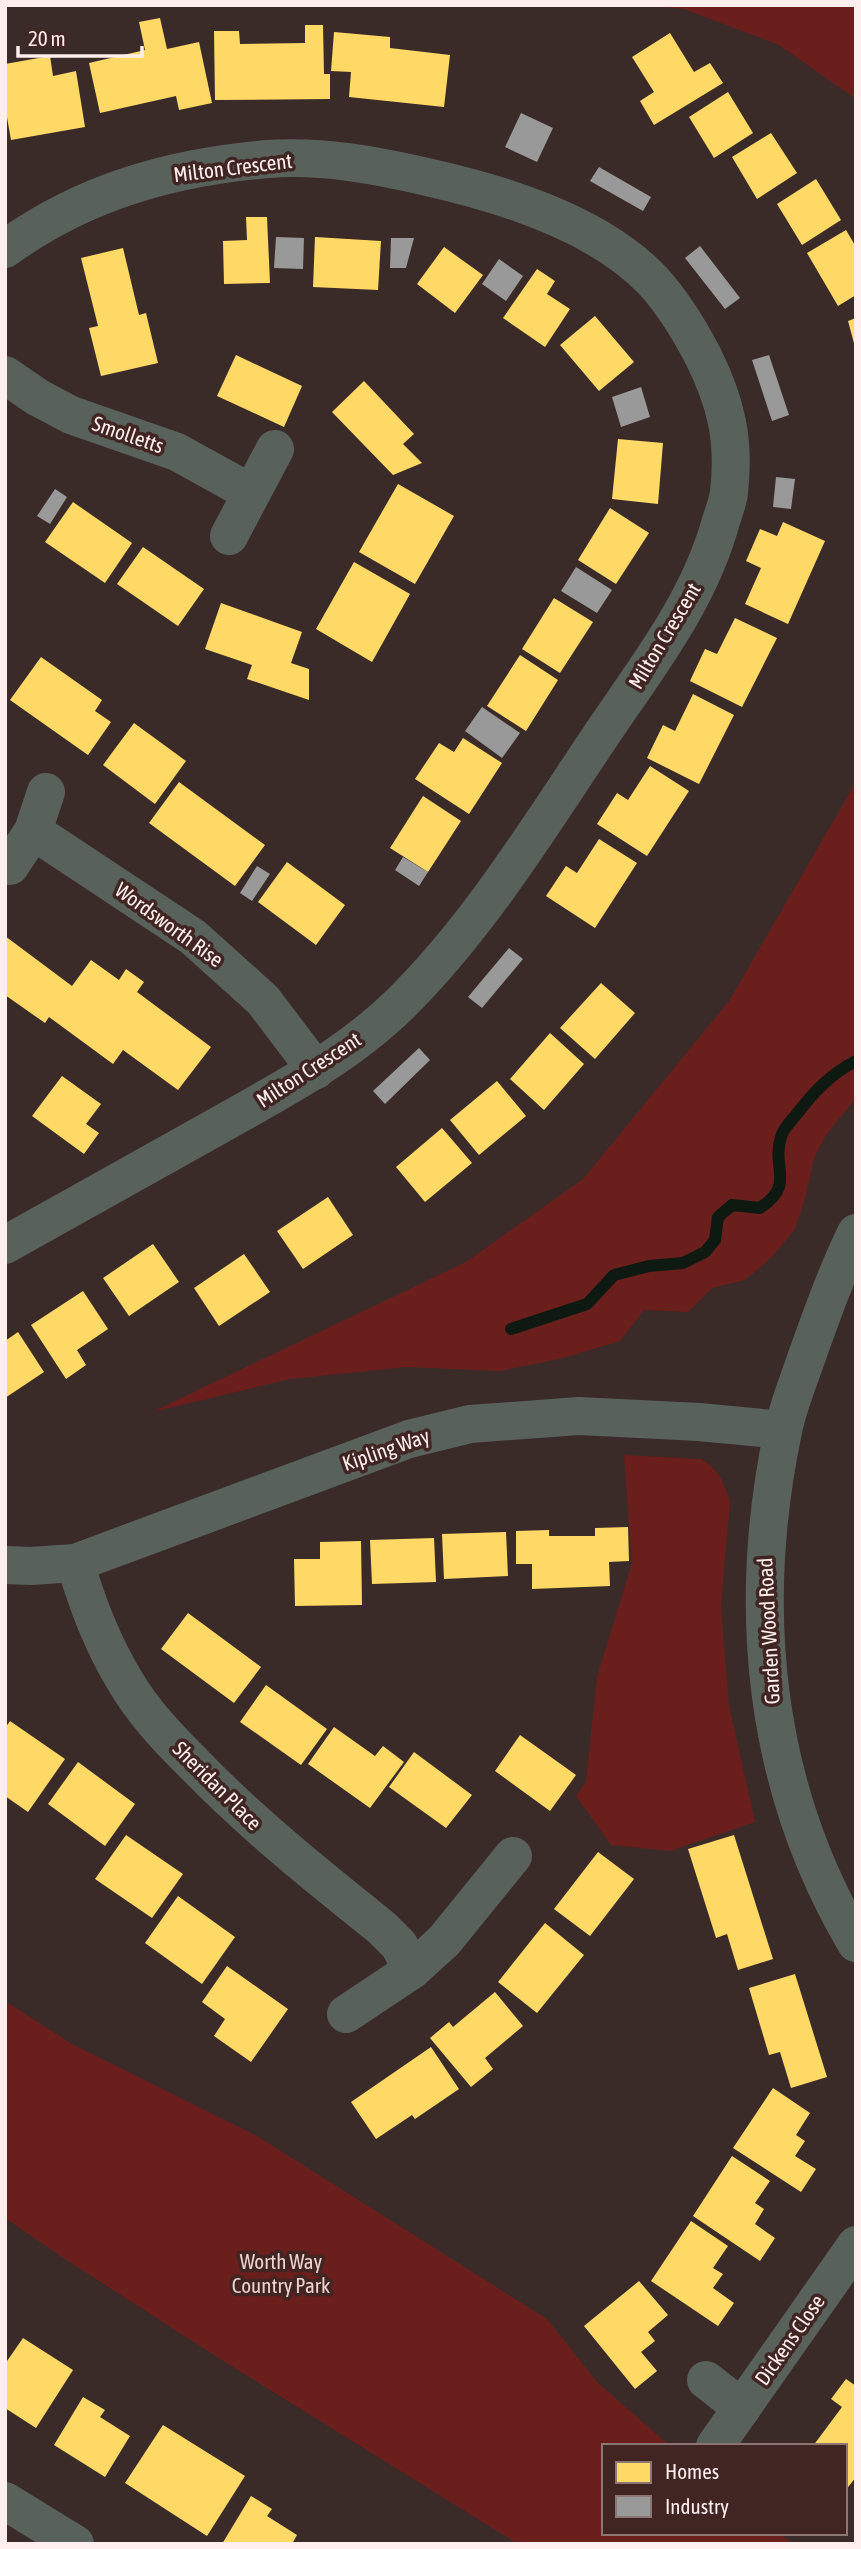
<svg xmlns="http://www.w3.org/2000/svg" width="861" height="2549" font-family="'Asap Condensed',sans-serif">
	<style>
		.green { fill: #6b1f1d }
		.homes { fill: #ffd966 }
		.industry { fill: #999 }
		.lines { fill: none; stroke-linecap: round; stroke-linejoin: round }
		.stream { stroke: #0d1911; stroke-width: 12 }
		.minor { stroke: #59615b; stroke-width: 38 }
		.labels { text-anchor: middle; stroke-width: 7; stroke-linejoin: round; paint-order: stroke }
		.street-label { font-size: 21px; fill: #feefee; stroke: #402523 }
		.park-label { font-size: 21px; fill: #efd3d0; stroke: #402523 }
	</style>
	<rect width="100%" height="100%" fill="#3a2b29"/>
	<!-- green -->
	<g class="green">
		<path d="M645,5H856V99L779,45L684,9Z"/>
		<path d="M856,782V1098L826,1135L814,1158L806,1195L795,1229L772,1257L745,1280L712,1288L688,1312L644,1310L620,1341L563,1358L500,1371L406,1367L290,1379L152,1412L466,1262L583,1179L729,1001Z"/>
		<path d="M624,1455L701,1459L710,1465L721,1478L730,1501L721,1606L729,1706L755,1822L670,1851L611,1845L576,1796L586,1782L597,1677L632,1563Z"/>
		<path d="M5,2001L72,2044L257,2136L547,2319L598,2383L670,2446H604V2533H779L793,2544H518L217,2357L65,2259L5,2218Z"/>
	</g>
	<!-- homes -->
	<g class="homes">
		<path d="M160,18L167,49L199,42L212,103L179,110L176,96L100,113L89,63L145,50L139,22Z"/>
		<path d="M305,25H323L324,74H330V99L215,100L214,31H239L240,44L305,43Z"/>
		<path d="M334,32L390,37V48L450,55L444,107L349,97L351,72L331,71Z"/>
		<path d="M670,33L694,72L710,63L723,83L654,125L640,101L654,92L632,57Z"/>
		<path d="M50,56L53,76L76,71L85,127L11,140L5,106V64Z"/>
		<path d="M728,92L753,133L714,158L689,117Z"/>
		<path d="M771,133L797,173L757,199L732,157Z"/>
		<path d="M816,179L841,220L802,245L777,204Z"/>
		<path d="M246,217H267L270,283L224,284L223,241L247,240Z"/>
		<path d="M846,230L856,247V295L838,306L807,253Z"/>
		<path d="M315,237L381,241L378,290L313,287Z"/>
		<path d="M444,247L483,275L455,313L417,284Z"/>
		<path d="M123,248L139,315L146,313L158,363L101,376L89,328L98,326L81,258Z"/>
		<path d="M537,269L555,281L547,294L570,309L545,347L503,318Z"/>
		<path d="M595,316L634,362L599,391L560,345Z"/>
		<path d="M856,318V346L855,347L848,321Z"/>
		<path d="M236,355L302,386L284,427L217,396Z"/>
		<path d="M364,381L414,434L403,444L422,463L393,475L332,412Z"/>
		<path d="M618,439L663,443L658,504L612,499Z"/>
		<path d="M398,484L454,516L415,584L359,552Z"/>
		<path d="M73,502L132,543L105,583L45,542Z"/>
		<path d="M610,508L649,533L616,584L578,560Z"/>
		<path d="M783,522L825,541L788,624L745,604L761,568L746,561L760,529L777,536Z"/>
		<path d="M143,547L204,589L178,626L117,584Z"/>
		<path d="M354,562L410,594L372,662L316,629Z"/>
		<path d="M554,598L593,622L560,673L522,649Z"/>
		<path d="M221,603L302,632L291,663L309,669V700L247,679L252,665L205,649Z"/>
		<path d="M735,618L777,638L742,707L690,681L705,649L717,654Z"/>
		<path d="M520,655L558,680L526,731L487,706Z"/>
		<path d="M41,657L102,700L95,711L111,722L88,755L10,700Z"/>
		<path d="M693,694L734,715L699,784L647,758L663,725L675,731Z"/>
		<path d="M134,723L186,761L155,804L103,765Z"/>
		<path d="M463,738L502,763L469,814L415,779L439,743L454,752Z"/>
		<path d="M650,766L689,791L647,856L597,824L617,793L628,800Z"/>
		<path d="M179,782L265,845L235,886L149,823Z"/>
		<path d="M423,796L461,821L428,872L390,848Z"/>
		<path d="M599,839L637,863L595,928L546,896L566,866L577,873Z"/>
		<path d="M287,862L345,905L316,945L258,902Z"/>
		<path d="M5,936L72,986L91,960L119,980L126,969L144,982L137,992L211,1047L178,1090L123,1050L113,1064L49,1017L45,1023L5,995Z"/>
		<path d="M601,983L635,1013L595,1059L560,1028Z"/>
		<path d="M550,1033L584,1064L544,1110L510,1079Z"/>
		<path d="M62,1076L101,1104L86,1124L99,1133L84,1154L32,1116Z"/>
		<path d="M497,1081L526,1116L479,1155L450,1120Z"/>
		<path d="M442,1128L472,1163L425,1202L396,1167Z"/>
		<path d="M328,1197L353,1235L303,1269L277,1231Z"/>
		<path d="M153,1244L179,1282L129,1316L103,1278Z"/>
		<path d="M244,1254L270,1292L219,1326L194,1288Z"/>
		<path d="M83,1291L108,1329L77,1350L86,1365L66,1379L31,1325Z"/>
		<path d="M18,1332L44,1372L5,1398V1341Z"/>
		<path d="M628,1527L629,1561L609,1562L610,1586L532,1589V1564H516V1531L549,1530V1536H595V1528Z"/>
		<path d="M506,1532L508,1576L444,1579L442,1534Z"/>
		<path d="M434,1538L436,1582L372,1584L370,1540Z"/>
		<path d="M361,1541L362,1605L295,1606L294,1559H320V1542Z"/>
		<path d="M188,1613L261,1667L234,1703L161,1649Z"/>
		<path d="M266,1685L327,1729L301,1765L240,1722Z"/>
		<path d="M10,1721L65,1759L28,1812L5,1796V1728Z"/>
		<path d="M334,1727L375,1756L383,1746L404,1762L370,1808L308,1764Z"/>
		<path d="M520,1735L576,1775L550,1811L495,1771Z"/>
		<path d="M414,1752L472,1795L446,1828L389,1787Z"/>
		<path d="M78,1762L135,1804L105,1846L48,1804Z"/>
		<path d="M126,1835L183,1874L152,1918L95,1879Z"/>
		<path d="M734,1835L773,1959L738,1970L727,1934L716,1938L688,1849Z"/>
		<path d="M598,1852L634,1879L590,1936L554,1909Z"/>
		<path d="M178,1896L235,1937L202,1984L145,1943Z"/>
		<path d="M545,1923L584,1955L537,2013L498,1982Z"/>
		<path d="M227,1966L288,2009L251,2062L214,2036L225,2019L202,2002Z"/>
		<path d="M795,1974L827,2077L791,2088L780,2052L769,2055L749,1988Z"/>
		<path d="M495,1992L523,2026L485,2058L493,2069L471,2087L430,2038L449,2022L453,2027Z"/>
		<path d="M431,2047L459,2089L415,2119L412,2115L376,2139L351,2102Z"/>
		<path d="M773,2088L810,2113L796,2135L805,2141L795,2156L816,2169L801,2192L733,2148Z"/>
		<path d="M732,2156L770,2181L755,2203L764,2209L755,2224L775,2238L760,2261L693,2216Z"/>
		<path d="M691,2221L728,2246L713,2268L723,2274L713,2288L734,2303L718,2326L651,2281Z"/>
		<path d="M639,2281L668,2315L648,2332L655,2341L641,2352L657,2371L635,2389L584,2326Z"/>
		<path d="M23,2338L73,2370L36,2428L5,2408V2364Z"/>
		<path d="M846,2379L856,2386V2477L845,2491V2446H813L842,2407L831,2399Z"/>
		<path d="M83,2397L105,2410L100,2417L130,2436L105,2477L54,2445Z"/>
		<path d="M163,2425L245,2476L207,2536L125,2483Z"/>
		<path d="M251,2496L272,2509L267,2516L297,2535L292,2544H222Z"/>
	</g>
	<!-- industry -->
	<g class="industry">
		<path d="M521,113L553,128L537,162L505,147Z"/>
		<path d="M599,167L651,197L643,211L590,181Z"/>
		<path d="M276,237L304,238L303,269L274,268Z"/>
		<path d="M391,238H414L406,268H390Z"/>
		<path d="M700,246L740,298L725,309L685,258Z"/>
		<path d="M499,259L523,276L506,301L482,284Z"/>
		<path d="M769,355L789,415L772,421L752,360Z"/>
		<path d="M641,387L650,417L621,427L612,397Z"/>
		<path d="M776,477L795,479L791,509L773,507Z"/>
		<path d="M55,489L67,497L50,524L37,516Z"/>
		<path d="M576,567L612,590L597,613L561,591Z"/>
		<path d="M482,707L520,733L502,758L465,731Z"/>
		<path d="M403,857L428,872L419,886L395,870Z"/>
		<path d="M257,866L270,874L252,901L240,893Z"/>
		<path d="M509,948L523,959L482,1008L468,997Z"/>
		<path d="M419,1048L430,1060L385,1104L373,1091Z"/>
	</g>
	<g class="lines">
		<!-- stream -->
		<path class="stream" d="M511,1329L587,1304L614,1275L649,1266L683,1263L705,1252L715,1240L718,1217L732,1205L760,1208C796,1184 771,1168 781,1137C783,1129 791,1121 796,1115C813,1093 830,1074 856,1061"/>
		<!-- minor -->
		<g class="minor">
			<path d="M5,249C83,192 172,167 268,159C322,155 375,165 427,177C503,194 598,223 653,281C673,303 689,329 703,356C726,402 735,440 729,492C728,502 724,511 721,521C700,597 654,658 610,722C544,819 483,922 400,1004C347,1056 280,1091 216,1127C146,1166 75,1206 5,1245"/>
			<path d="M5,375L37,397L71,415L177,452L251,493"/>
			<path d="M229,536L275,449"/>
			<path d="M33,831L193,937L263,1000L316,1070"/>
			<path d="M10,866L33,831L46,792"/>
			<path d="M856,1233C837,1272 822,1314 807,1356C799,1380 788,1406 783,1431C746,1608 763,1786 856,1943"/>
			<path d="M75,1563C88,1605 102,1643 125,1681C143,1712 168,1738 193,1763C252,1824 316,1875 382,1928L399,1945L412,1970"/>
			<path d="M5,1565L31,1566L75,1563L409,1439L470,1424L579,1416L699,1422L783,1430"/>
			<path d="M346,2014L412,1970L444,1941L513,1856"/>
			<path d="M706,2380L742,2408"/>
			<path d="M715,2446L856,2245"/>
			<path d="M5,2501L75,2544"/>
		</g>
	</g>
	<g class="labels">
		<!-- street labels -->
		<g class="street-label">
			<text transform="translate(233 168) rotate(-7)" y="7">Milton Crescent</text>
			<text transform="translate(128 435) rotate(19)" y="7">Smolletts</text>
			<text transform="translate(665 636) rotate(-59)" y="7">Milton Crescent</text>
			<text transform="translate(169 925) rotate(36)" y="7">Wordsworth Rise</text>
			<text transform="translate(309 1070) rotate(-33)" y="7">Milton Crescent</text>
			<text transform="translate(386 1450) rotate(-19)" y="7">Kipling Way</text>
			<text transform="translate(769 1631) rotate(-93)" y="7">Garden Wood Road</text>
			<text transform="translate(217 1786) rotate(45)" y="7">Sheridan Place</text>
			<text transform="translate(790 2340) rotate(-55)" y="7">Dickens Close</text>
		</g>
		<!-- park labels -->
		<g class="park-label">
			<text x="281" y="2269">Worth Way<tspan x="281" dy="24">Country Park</tspan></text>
		</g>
	</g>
	<!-- border -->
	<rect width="861" height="2549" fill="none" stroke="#feefee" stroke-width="14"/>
	<!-- legend -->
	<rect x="602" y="2444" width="245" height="91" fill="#402523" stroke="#8c7674" stroke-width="2"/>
	<rect x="616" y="2462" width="35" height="21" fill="#ffd966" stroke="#8c7674" stroke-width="2"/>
	<text x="665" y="2479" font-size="21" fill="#feefee">Homes</text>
	<rect x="616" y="2496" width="35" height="21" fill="#999999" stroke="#8c7674" stroke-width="2"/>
	<text x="665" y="2514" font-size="21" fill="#feefee">Industry</text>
	<!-- scale -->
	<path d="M18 46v10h124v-10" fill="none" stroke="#feefee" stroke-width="3.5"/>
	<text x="28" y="46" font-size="21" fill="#feefee" stroke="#402523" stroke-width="5" paint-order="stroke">20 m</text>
</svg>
